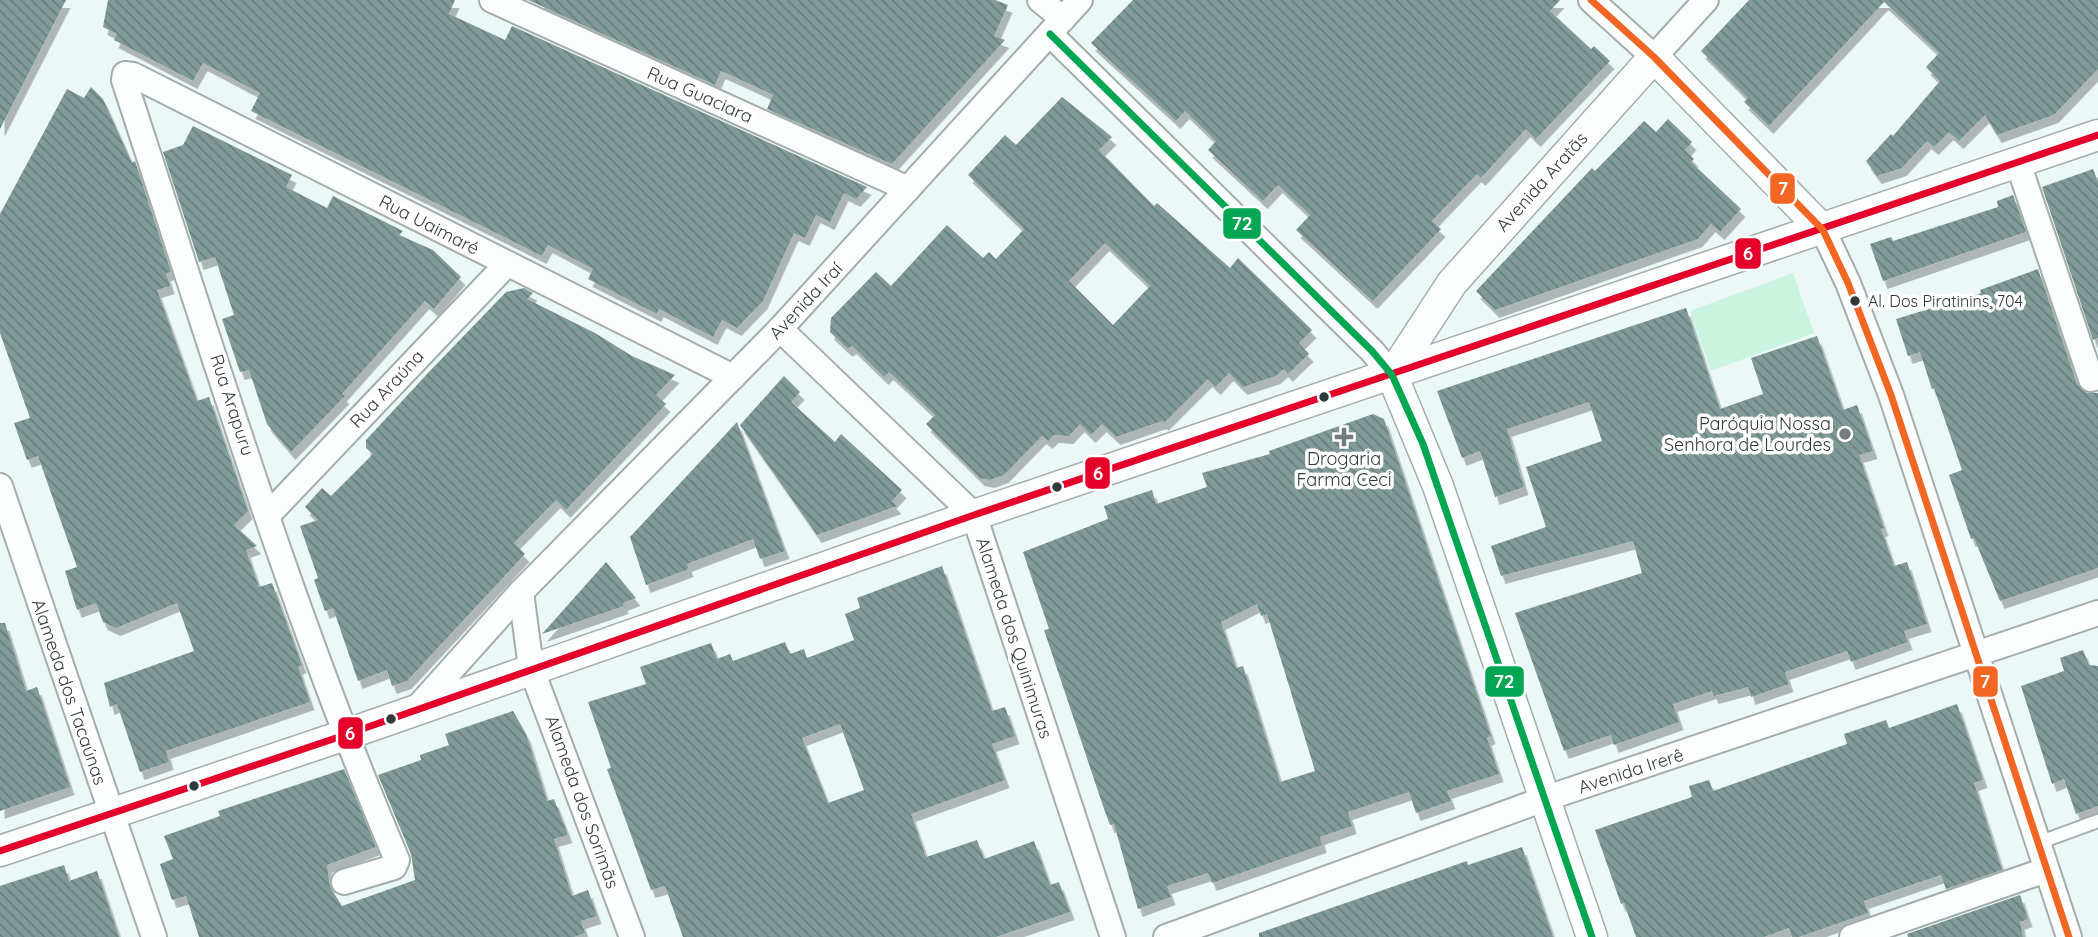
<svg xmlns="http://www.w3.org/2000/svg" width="2098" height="937" font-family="Quicksand,sans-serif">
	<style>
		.green { fill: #caf4e0 }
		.building { fill: url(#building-back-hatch); fill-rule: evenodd; filter: url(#shadow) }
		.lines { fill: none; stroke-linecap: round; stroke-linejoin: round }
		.service-casing { stroke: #a4adad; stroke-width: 16 }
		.minor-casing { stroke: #a4adad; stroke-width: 28 }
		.tertiary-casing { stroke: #a4adad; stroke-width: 33 }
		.service { stroke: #fcfefe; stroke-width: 12 }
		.minor { stroke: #fcfefe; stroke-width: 24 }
		.tertiary { stroke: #fcfefe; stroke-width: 30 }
		.bus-1-casing { stroke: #fff; stroke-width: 12 }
		.bus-2-casing { stroke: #fff; stroke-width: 12 }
		.bus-3-casing { stroke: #fff; stroke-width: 12 }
		.bus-1 { stroke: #e4002b; stroke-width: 7 }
		.bus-2 { stroke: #f26522; stroke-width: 7 }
		.bus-3 { stroke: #00a651; stroke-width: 7 }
		.bus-dot { fill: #313a3a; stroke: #fff; stroke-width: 2.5 }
		.poi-dot { fill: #727c7c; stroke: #fff; stroke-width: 2.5 }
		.labels { text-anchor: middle; stroke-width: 7; stroke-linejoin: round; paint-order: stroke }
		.bus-label { font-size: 16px; fill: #313a3a; stroke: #fff; text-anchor: start }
		.street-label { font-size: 18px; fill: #313a3a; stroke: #fff }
		.poi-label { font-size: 18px; fill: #313a3a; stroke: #fff; text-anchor: end }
		.line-badge { stroke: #fff; stroke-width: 2.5 }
		.badge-label { font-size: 19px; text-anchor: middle; font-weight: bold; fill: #fff }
	</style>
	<defs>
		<pattern id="building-back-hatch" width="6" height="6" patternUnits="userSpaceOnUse" patternTransform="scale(1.75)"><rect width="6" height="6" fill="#819b99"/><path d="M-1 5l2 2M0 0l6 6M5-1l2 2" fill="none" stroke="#6a7f7e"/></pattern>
		<filter id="shadow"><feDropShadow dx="4.5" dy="8" stdDeviation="0" flood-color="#0004"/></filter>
	</defs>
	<rect width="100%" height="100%" fill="#ecf7f8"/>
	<!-- green -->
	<path class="green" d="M1793,273L1814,333L1711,371L1690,311Z"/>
	<!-- building -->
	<g class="building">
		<path d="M0,0H66L0,129Z"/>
		<path d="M108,0H455L449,14L505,40L512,26L867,187L856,199L844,193L830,222L816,215L805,238L794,233L763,301L737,328L722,320L713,337L659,309L657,314L588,279L593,269L548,245L542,256L251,111L260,93L203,63L193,81L114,40L117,34L103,27Z"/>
		<path d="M528,0H995L1008,5L994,36L1005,40L892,164L767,109L773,95L754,86L721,71L715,85Z"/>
		<path d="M1133,0H1560L1550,11L1591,49L1594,46L1610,61L1536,139L1526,129L1481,178L1477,174L1432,221L1441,229L1373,301L1296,230L1310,215L1278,185L1263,201L1208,150L1216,141L1185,111L1176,121L1091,43Z"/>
		<path d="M1749,0H2098V69L2054,115L1997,135L1985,115L1959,141L1949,132L1934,147L1927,141L1902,168L1877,176L1866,161L1891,134L1893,136L1940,81L1926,67L1939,53L1884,2L1769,126L1744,102L1748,98L1701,51Z"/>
		<path d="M91,87L103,99L132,163L135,161L171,272L166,273L170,286L157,290L197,401L209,397L248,511L234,525L257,546L246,550L259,587L272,583L302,665L298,667L310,702L166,751L169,762L140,772L117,704L110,707L104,683L194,651L177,603L116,628L103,622L96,603L77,610L65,571L77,567L38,456L27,460L14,423L30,418L0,333V214L67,89L84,98Z"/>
		<path d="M1062,97L1112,137L1099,150L1154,206L1157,203L1230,268L1238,258L1312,330L1299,343L1309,354L1288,374L1284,369L1276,376L1243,387L1229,373L1216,387L1208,379L1164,423L1162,421L1116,437L1102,424L1091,435L1080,424L1069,436L1054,435L1048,441L1042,436L1004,475L990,480L980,478L926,424L935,415L889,372L884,377L852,346L848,349L830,332L831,318L876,272L891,286L947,225L983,258L989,252L996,259L1024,229L968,175L1005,135L1016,145ZM1105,243L1150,286L1113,325L1069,281Z"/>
		<path d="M1668,119L1692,142L1685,150L1694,159L1691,162L1741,209L1720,232L1711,224L1698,239L1495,310L1476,291L1592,168L1595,171L1644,121L1656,132Z"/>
		<path d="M193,126L292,175L286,187L327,208L333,196L403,231L399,235L433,250L461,277L434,309L425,301L342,394L345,396L291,452L267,424L249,370L240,372L222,319L234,315L215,257L199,262L163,152L183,145Z"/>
		<path d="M2093,169L2098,182V338L2093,340L2042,187Z"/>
		<path d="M2013,195L2026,232L1883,281L1870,244L1891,237L1893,241L1998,207L1997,201Z"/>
		<path d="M2038,269L2077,384L2087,393H2098V568L2000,601L1974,538L1971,539L1949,475L1962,470L1934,388L1932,389L1920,352L1908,356L1896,319L1981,293L1980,290Z"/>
		<path d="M524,288L533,293L527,299L595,333L632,356L675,375L656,395L666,404L566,510L556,500L514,543L525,554L407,681L392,686L387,670L358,681L333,608L325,611L314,580L318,578L300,526L318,520L305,507L322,488L331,496L373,454L366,448V440L428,373L506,292Z"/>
		<path d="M1686,308L1720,409L1763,394L1751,358L1817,336L1843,410L1857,405L1873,451L1859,455L1884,528L1881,529L1894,566L1907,562L1927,624L1904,631L1908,642L1851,662L1847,651L1785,672L1789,684L1751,697L1748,687L1714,696L1712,691L1673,704L1679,722L1614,745L1611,735L1564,751L1515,613L1642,573L1633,541L1501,576L1491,546L1546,527L1526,467L1602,441L1589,402L1507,429L1524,487L1495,497L1480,451L1462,458L1437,391Z"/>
		<path d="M784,376L800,392L791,402L835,442L841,434L902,490L892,501L897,506L817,535L740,425Z"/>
		<path d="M1373,414L1384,419L1491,736L1487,738L1499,774L1447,791L1451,801L1416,813L1409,792L1348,812L1352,826L1320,837L1322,845L1212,883L1208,873L1167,886L1171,897L1138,909L1114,824L1110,825L1103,806L1044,630L1049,629L1023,552L1108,519L1104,506L1152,490L1156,504L1207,487L1202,473L1270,454L1269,451ZM1257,604L1261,616L1267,614L1315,771L1280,782L1243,666L1236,668L1221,622Z"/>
		<path d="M737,422L785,551L760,559L753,539L687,564L689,569L646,585L630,537Z"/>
		<path d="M606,562L636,598L623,603L624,606L542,634Z"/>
		<path d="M942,566L992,711L1005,707L1015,736L992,744L1005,780L911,814L926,857L977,840L984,859L1034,841L1050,885L1059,882L1070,912L996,937H683L665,886L651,890L607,769L611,768L588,702L646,684L640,667L711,643L717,659L730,654L733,661L785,642L790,654L804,649L807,658L854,640L845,614L860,608L857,598ZM840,724L864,790L828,803L802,738Z"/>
		<path d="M0,623H5L26,691L37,687L70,787L0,811Z"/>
		<path d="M2083,650L2089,665L2098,666V806L2076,814L2064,779L2052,784L2021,686L2064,671L2060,658Z"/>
		<path d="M1957,704L1983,780L1974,783L2002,870L1946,889L1941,875L1864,901L1868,913L1799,937H1792L1789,928L1764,937H1636L1624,903L1621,904L1595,830L1692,797L1689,786L1709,780L1713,791L1847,744L1844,734L1886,720L1889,728Z"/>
		<path d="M513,711L526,734L547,801L554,799L568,835L554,839L572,896L588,890L597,916L581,921L585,933L574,937H199L186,896L172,900L160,864L173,859L164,836L220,816L218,811L344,769L376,847L327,865L330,887L342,906L415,880L411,854L378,775L421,760L420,755L449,745L445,734Z"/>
		<path d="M1522,847L1553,937H1259V933L1467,861L1468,865Z"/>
		<path d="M64,865L69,881L97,871L119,937H0V886Z"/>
		<path d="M2020,895L2028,919L2020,922L2023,937H1908L1907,934Z"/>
	</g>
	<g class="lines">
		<defs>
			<path id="service" d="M2038,843L2098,821"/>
			<g id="minor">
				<path d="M492,0L908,189"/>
				<path d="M1040,0L1063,19"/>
				<path d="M1591,0L1654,57L1706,0"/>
				<path d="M1050,34L1372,351L1392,375"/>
				<path d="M2018,163L2091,379L2098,377"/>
				<path d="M1823,230L1848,283L1891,395L2069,937"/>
				<path d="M780,329L974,515L1113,937"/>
				<path d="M0,486L154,937"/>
				<path d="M268,515L507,264"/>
				<path d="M521,592L531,668L632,937"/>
				<path d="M416,709L521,592L780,329L1080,0"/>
				<path d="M344,882L394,867L397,860C289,607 210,341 124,80L125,74L133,75L733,377"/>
				<path d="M1166,937L1547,798L2098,613"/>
				<path d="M1852,937L2046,870"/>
			</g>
			<g id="tertiary">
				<path d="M1392,375L1452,283L1654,57L1823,230"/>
				<path d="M1392,375L1438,486L1592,937"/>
				<path d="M0,851L345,735L974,515L2098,135"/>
			</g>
		</defs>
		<!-- service casing -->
		<use href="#service" class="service-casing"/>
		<!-- minor casing -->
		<use href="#minor" class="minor-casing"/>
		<!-- tertiary casing -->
		<use href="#tertiary" class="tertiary-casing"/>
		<!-- service -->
		<use href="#service" class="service"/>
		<!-- minor -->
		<use href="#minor" class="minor"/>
		<!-- tertiary -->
		<use href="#tertiary" class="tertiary"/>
		<defs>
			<path id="bus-1" d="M0,851L345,735L974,515L2098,135"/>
			<path id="bus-2" d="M1591,0L1654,57L1823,230L1848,283L1891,395L2069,937"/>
			<path id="bus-3" d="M1050,34L1372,351L1392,375L1423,444L1592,937"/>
		</defs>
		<!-- bus-1 casing -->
		<use href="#bus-1" class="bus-1-casing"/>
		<!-- bus-2 casing -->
		<use href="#bus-2" class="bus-2-casing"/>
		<!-- bus-3 casing -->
		<use href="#bus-3" class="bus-3-casing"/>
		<!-- bus-1 -->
		<use href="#bus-1" class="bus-1"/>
		<!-- bus-2 -->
		<use href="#bus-2" class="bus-2"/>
		<!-- bus-3 -->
		<use href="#bus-3" class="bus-3"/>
	</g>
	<!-- markers -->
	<g class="bus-dot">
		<circle cx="1855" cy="301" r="6"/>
		<circle cx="1324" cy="397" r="6"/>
		<circle cx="1057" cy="487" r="6"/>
		<circle cx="391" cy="719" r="6"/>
		<circle cx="194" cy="786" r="6"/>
	</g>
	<g class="poi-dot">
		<circle cx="1845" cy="434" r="7"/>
		<path d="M1340.5 426.5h7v7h7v7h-7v7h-7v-7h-7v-7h7z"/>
	</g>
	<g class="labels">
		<!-- bus labels -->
		<g class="bus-label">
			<text x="1868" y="307">Al. Dos Piratinins, 704</text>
		</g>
		<!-- street labels -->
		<g class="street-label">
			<text transform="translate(700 95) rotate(24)" y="6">Rua Guaciara</text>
			<text transform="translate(1542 182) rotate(-48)" y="6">Avenida Aratãs</text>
			<text transform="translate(429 225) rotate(27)" y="6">Rua Uaimaré</text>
			<text transform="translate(806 301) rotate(-47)" y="6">Avenida Iraí</text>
			<text transform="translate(387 389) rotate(-47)" y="6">Rua Araúna</text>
			<text transform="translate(232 405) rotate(72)" y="6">Rua Arapuru</text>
			<text transform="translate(1014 638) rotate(72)" y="6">Alameda dos Quinimuras</text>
			<text transform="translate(69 692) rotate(71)" y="6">Alameda dos Tacaúnas</text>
			<text transform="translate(1631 771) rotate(-18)" y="6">Avenida Irerê</text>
			<text transform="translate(582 802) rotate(70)" y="6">Alameda dos Sorimãs</text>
		</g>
		<!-- poi labels -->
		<g class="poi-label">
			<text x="1831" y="430">Paróquia Nossa<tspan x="1831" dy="21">Senhora de Lourdes</tspan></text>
			<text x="1344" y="465" text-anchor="middle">Drogaria<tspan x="1344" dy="21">Farma Ceci</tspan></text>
		</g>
	</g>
	<g class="line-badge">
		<rect x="1769" y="172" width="27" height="33" rx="7" fill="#f26522"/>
		<rect x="1222" y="207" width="40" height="33" rx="7" fill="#00a651"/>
		<rect x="1734" y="237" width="28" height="33" rx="7" fill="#e4002b"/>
		<rect x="1084" y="456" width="27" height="34" rx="7" fill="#e4002b"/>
		<rect x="1972" y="665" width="27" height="33" rx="7" fill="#f26522"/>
		<rect x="1484" y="665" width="41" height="33" rx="7" fill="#00a651"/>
		<rect x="337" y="716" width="27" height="34" rx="7" fill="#e4002b"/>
	</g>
	<g class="badge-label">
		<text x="1783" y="195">7</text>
		<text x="1242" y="230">72</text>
		<text x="1748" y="260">6</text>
		<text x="1098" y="480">6</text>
		<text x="1985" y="688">7</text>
		<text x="1504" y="688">72</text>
		<text x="350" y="740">6</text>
	</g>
</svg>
